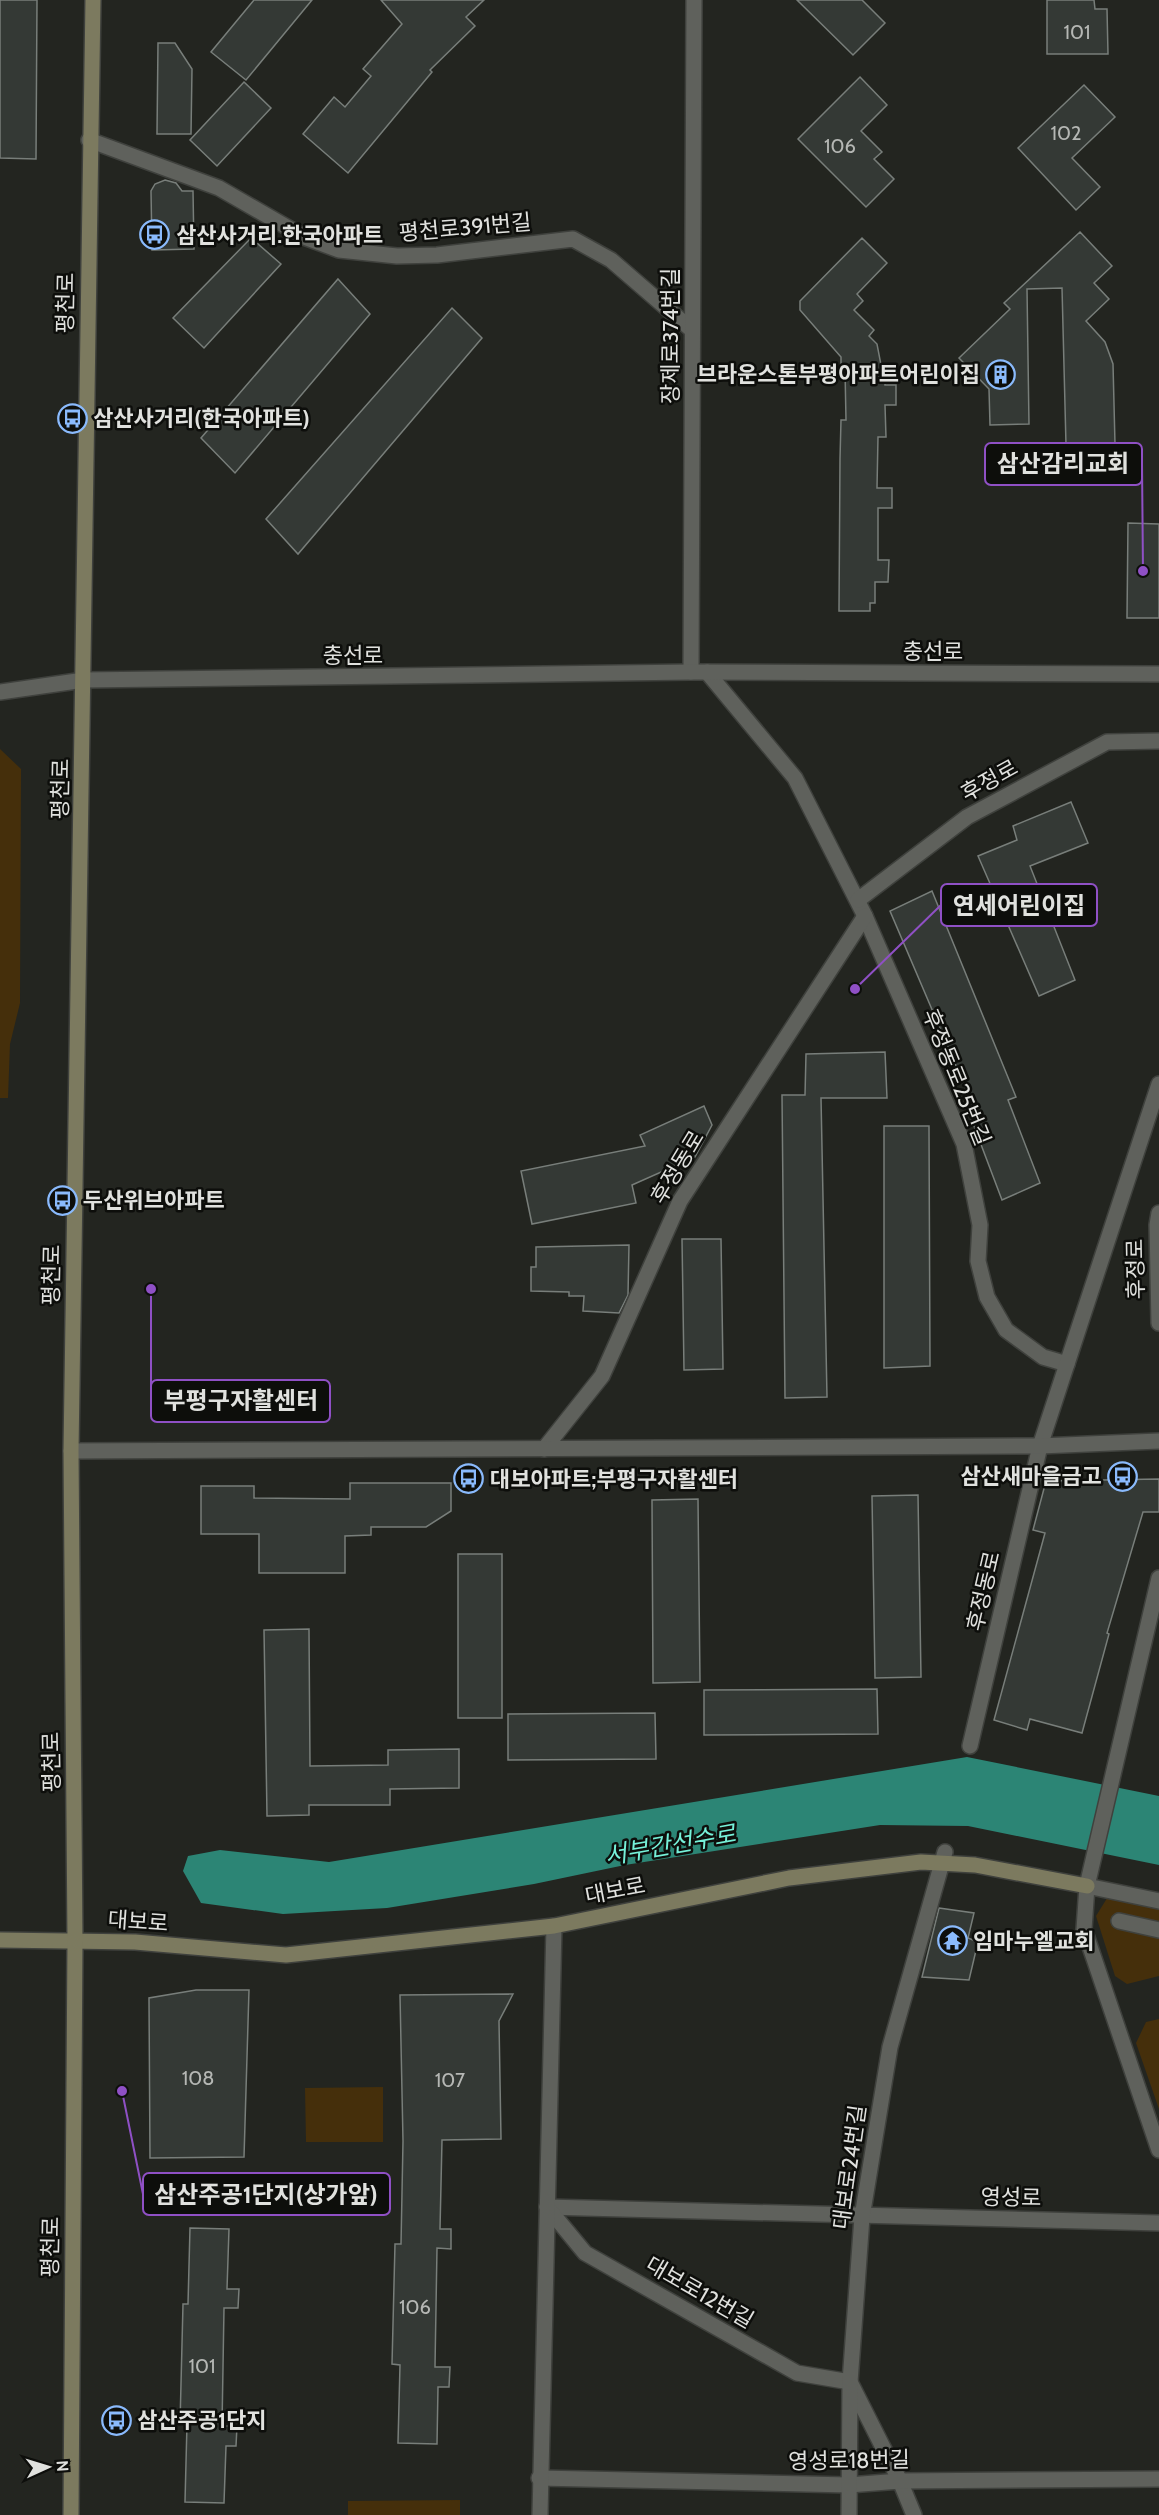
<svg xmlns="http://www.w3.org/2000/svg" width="1159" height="2515" font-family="Cabin,'Noto Sans KR',sans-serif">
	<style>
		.green { fill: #452f0b }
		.water { fill: #2c8575 }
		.building { fill: #343935; stroke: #787e7a; stroke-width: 1.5 }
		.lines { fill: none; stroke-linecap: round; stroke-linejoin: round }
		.pedestrian-casing { stroke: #3f413d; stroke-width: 18 }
		.minor-casing { stroke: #3f413d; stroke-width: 18 }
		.tertiary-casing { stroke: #3f413d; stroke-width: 18 }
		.secondary-casing { stroke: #3f413d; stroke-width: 18 }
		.pedestrian { stroke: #5f615c; stroke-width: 15 }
		.minor { stroke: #5f615c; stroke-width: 15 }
		.tertiary { stroke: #5f615c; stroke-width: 15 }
		.secondary { stroke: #7c7a5f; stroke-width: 15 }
		.labels { text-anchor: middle; stroke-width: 5; stroke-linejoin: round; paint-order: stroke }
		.number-label { font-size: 20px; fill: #b5b7b4 }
		.street-label { font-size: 22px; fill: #e0e1de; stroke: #0d0e0b }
		.poi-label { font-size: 22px; font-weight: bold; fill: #e0e1de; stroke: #0d0e0b; text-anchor: start }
		.water-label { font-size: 24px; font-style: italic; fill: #76f1d9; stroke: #0d0e0b }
		.leader { fill: none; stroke: #8f50c5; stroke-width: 2 }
		.callout-dot { fill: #8f50c5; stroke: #0d0e0b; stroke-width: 2 }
		.callout { fill: #0d0e0b; stroke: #8f50c5; stroke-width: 2 }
		.callout-label { font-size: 24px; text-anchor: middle; font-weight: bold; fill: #e0e1de }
	</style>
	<rect width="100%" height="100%" fill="#232520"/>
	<!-- green -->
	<g class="green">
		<path d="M0,749L21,769L20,1003L10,1044L8,1098H0Z"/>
		<path d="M1109,1895L1159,1906V1976L1127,1984L1115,1976L1096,1916Z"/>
		<path d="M1159,2019V2109L1136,2043L1146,2022Z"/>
		<path d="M383,2087V2142H306L305,2088Z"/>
		<path d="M460,2500V2515H348V2501Z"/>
	</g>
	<!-- water -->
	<path class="water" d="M967,1757L1159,1796V1865L968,1826L880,1825L625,1865L534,1884L387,1908L283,1914L201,1903L183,1871L188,1856L220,1850L329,1862Z"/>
	<!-- building -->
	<g class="building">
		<path d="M0,0H37L36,159L0,158Z"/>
		<path d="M254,0H312L246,80L211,52Z"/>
		<path d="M381,0H484L466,17L475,26L430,70L432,72L348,173L303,134L334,97L345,107L371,76L363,69L402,24Z"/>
		<path d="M797,0H862L885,23L853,55Z"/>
		<path d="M1047,0H1094L1095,9H1107L1108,54H1047Z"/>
		<path d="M158,43H175L192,69L191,134H157Z"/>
		<path d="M860,77L887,105L861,131L882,152L874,159L894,179L866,207L798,139Z"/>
		<path d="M244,82L271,108L217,166L190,140Z"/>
		<path d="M1084,85L1115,117L1072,158L1100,187L1076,210L1018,148Z"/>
		<path d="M165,180L176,183L182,191H193L194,249L152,250L151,191L155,184Z"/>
		<path d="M1080,232L1112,266L1094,283L1109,299L1086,321L1105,342L1113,364L1115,444L1066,445L1062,288L1027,289L1029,424L990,425L989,389L959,358L1010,309L1004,303Z"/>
		<path d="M251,238L281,264L204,348L173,318Z"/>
		<path d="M862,238L887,263L857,294L863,301L854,310L874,330L869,336L877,344L881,365H885V385H896V405H885L886,437H878L877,488H892V508H878V560H889L888,582H875V603H870V611H839L840,459L841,420H846L845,370L841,369V357L800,310V301Z"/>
		<path d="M338,279L370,314L235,473L201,438Z"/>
		<path d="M452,308L482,338L298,554L266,519Z"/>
		<path d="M1128,523L1159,524V618H1127Z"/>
		<path d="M1071,802L1088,843L1030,866L1075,980L1039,996L978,856L1017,840L1013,826Z"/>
		<path d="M932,891L1016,1097L1008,1100L1040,1183L1002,1200L971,1118L977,1115L890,911Z"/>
		<path d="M885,1052L887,1098H821L827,1397L785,1398L782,1095H805L806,1054Z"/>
		<path d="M704,1106L712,1125L695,1157L632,1185L636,1203L532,1224L521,1171L645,1146L640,1135Z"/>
		<path d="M884,1126H929L930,1366L884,1368Z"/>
		<path d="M682,1239H721L723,1369L684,1370Z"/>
		<path d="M629,1245L628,1295L619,1313L583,1311L584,1296H569V1292L531,1291V1267H536V1247Z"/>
		<path d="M1159,1479V1512H1143L1107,1633L1109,1634L1082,1733L1030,1719L1027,1730L994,1720L1045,1533L1033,1530L1046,1481Z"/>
		<path d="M350,1483H451V1511L426,1527H371V1535L345,1536V1573H259V1534H201V1486H254V1498L350,1499Z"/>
		<path d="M918,1495L921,1677L875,1678L872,1496Z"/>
		<path d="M698,1499L700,1682L653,1683L652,1500Z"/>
		<rect x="458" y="1554" width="44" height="164"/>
		<path d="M309,1629L310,1766L388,1765V1750L459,1749V1788L390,1789V1805H309V1815L267,1816L264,1630Z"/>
		<path d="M877,1689L878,1734L704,1735V1690Z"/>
		<path d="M655,1713L656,1759L508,1760V1714Z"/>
		<path d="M939,1908L974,1913L968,1938L978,1942L969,1980L922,1977Z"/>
		<path d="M196,1990H249L244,2157L150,2158L149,1998Z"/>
		<path d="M513,1994L499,2021L501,2139L442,2140L440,2229H451V2249L437,2248L435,2367H450L449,2387H438L437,2444L398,2443L400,2365L392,2364L395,2244H401L403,2141L400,1995Z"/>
		<path d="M190,2228L229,2229L227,2289H239L238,2308H224L222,2426H237L236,2446H226L224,2503L185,2502L187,2424H180L183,2304H188Z"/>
	</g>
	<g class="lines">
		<defs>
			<path id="pedestrian" d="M1119,1921L1159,1930"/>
			<g id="minor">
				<path d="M89,140L219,188L304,237L339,250L397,256L437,255L573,239L611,260L692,330"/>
				<path d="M691,672L694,0"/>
				<path d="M707,672L795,778L865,916L964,1144L980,1225L978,1261L987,1297L1006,1330L1043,1357L1067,1364"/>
				<path d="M858,900L967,817L1107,742L1159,741"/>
				<path d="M1159,1213L1157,1225L1159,1323"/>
				<path d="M544,1449L602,1376L680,1201L865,916"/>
				<path d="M1159,1578L1087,1886L1084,1929L1159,2150"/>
				<path d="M970,1746L1040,1446L1159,1084"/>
				<path d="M547,2207L1159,2223"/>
				<path d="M547,2207L585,2253L797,2373L850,2382L900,2481L914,2515"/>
				<path d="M539,2478L849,2485L900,2481L1159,2479"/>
				<path d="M540,2515L554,1926"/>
				<path d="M849,2515L850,2382L862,2217L890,2047L945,1852"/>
			</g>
			<g id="tertiary">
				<path d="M0,692L84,680L691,672L1159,674"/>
				<path d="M71,1451L1040,1446L1159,1441"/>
				<path d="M1087,1886L1159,1901"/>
			</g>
			<g id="secondary">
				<path d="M0,1940L135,1942L286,1955L554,1926L789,1878L921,1862L975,1865L1087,1886"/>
				<path d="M71,2515L75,1941L71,1451L93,0"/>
			</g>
		</defs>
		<!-- pedestrian casing -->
		<use href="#pedestrian" class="pedestrian-casing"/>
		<!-- minor casing -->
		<use href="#minor" class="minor-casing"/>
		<!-- tertiary casing -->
		<use href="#tertiary" class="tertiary-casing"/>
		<!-- secondary casing -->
		<use href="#secondary" class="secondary-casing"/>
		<!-- pedestrian -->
		<use href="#pedestrian" class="pedestrian"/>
		<!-- minor -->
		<use href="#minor" class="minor"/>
		<!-- tertiary -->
		<use href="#tertiary" class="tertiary"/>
		<!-- secondary -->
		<use href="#secondary" class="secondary"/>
	</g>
	<!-- icons -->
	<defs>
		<symbol id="bus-ring" viewBox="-11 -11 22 22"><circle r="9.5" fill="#0d0e0b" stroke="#8abafc" stroke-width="1.5"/><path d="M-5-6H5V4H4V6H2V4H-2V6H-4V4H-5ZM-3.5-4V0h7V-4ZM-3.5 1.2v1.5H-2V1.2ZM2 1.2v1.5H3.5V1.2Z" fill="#8abafc"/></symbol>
		<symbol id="building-ring" viewBox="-11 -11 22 22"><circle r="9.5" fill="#0d0e0b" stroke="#8abafc" stroke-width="1.5"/><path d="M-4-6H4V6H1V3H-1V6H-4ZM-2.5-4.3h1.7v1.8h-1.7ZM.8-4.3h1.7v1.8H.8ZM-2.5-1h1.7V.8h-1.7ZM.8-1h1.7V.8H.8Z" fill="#8abafc"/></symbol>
		<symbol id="temple-ring" viewBox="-11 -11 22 22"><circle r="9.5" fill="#0d0e0b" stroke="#8abafc" stroke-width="1.5"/><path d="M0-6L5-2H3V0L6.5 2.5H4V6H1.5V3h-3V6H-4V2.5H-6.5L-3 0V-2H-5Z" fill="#8abafc"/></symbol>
	</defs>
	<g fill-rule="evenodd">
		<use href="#bus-ring" x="138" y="218" width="33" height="33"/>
		<use href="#building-ring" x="984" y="358" width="33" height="33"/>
		<use href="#bus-ring" x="56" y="402" width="33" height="33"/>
		<use href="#bus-ring" x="46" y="1184" width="33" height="33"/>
		<use href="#bus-ring" x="1106" y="1460" width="33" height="33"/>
		<use href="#bus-ring" x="452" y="1462" width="33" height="33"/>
		<use href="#temple-ring" x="936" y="1924" width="33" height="33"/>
		<use href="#bus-ring" x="100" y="2404" width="33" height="33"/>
	</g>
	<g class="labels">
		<!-- number labels -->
		<g class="number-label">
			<text x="1077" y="39">101</text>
			<text x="1066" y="140">102</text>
			<text x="840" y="153">106</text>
			<text x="198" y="2085">108</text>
			<text x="450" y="2087">107</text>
			<text x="415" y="2314">106</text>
			<text x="202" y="2373">101</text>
		</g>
		<!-- street labels -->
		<g class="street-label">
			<text transform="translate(465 227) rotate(-5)" y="8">평천로391번길</text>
			<text transform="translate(65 303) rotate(-89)" y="8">평천로</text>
			<text transform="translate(670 336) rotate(-90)" y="8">장제로374번길</text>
			<text x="933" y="659">충선로</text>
			<text x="353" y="663">충선로</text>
			<text transform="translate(989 780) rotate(-29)" y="8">후정로</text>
			<text transform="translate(60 789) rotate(-89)" y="8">평천로</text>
			<text transform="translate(957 1077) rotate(68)" y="8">후정동로25번길</text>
			<text transform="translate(677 1167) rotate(-59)" y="8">후정동로</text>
			<text transform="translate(1135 1269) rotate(-91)" y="8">후정로</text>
			<text transform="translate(51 1275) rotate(-89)" y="8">평천로</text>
			<text transform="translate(983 1591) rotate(-77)" y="8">후정동로</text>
			<text transform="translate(51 1762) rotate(-91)" y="8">평천로</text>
			<text transform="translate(615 1890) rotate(-11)" y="8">대보로</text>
			<text transform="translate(138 1921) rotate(4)" y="8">대보로</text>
			<text transform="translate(849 2167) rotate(-82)" y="8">대보로24번길</text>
			<text transform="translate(1011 2197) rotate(1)" y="8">영성로</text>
			<text transform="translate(50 2247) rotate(-89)" y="8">평천로</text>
			<text transform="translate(700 2292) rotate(30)" y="8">대보로12번길</text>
			<text transform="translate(849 2460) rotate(-1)" y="8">영성로18번길</text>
		</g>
		<!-- poi labels -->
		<g class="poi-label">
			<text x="176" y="243">삼산사거리.한국아파트</text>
			<text x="980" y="382" text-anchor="end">브라운스톤부평아파트어린이집</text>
			<text x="93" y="426">삼산사거리(한국아파트)</text>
			<text x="83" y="1208">두산위브아파트</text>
			<text x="1102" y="1484" text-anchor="end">삼산새마을금고</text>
			<text x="490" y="1487">대보아파트;부평구자활센터</text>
			<text x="973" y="1949">임마누엘교회</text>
			<text x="137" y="2428">삼산주공1단지</text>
		</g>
		<!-- water labels -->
		<g class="water-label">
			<text transform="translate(670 1845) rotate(-10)" y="8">서부간선수로</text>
		</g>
	</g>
	<!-- callouts -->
	<path class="leader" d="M1143 571L1142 464M855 989L941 905M151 1289L151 1401M122 2091L143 2194"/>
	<g class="callout-dot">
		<circle cx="1143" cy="571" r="6"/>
		<circle cx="855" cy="989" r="6"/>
		<circle cx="151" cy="1289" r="6"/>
		<circle cx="122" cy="2091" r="6"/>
	</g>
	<g class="callout">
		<rect x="985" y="443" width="157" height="42" rx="6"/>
		<rect x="941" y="884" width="156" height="42" rx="6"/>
		<rect x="151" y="1380" width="179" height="42" rx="6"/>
		<rect x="143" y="2173" width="247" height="42" rx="6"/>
	</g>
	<g class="callout-label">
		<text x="1063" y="472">삼산감리교회</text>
		<text x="1019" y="914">연세어린이집</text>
		<text x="241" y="1409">부평구자활센터</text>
		<text x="266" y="2203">삼산주공1단지(상가앞)</text>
	</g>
	<!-- north arrow -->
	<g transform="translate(48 2467) rotate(86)" stroke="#0d0e0b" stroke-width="4.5" paint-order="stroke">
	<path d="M0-4.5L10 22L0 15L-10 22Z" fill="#e0e1de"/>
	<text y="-9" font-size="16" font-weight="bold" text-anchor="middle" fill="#e0e1de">N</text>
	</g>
</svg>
